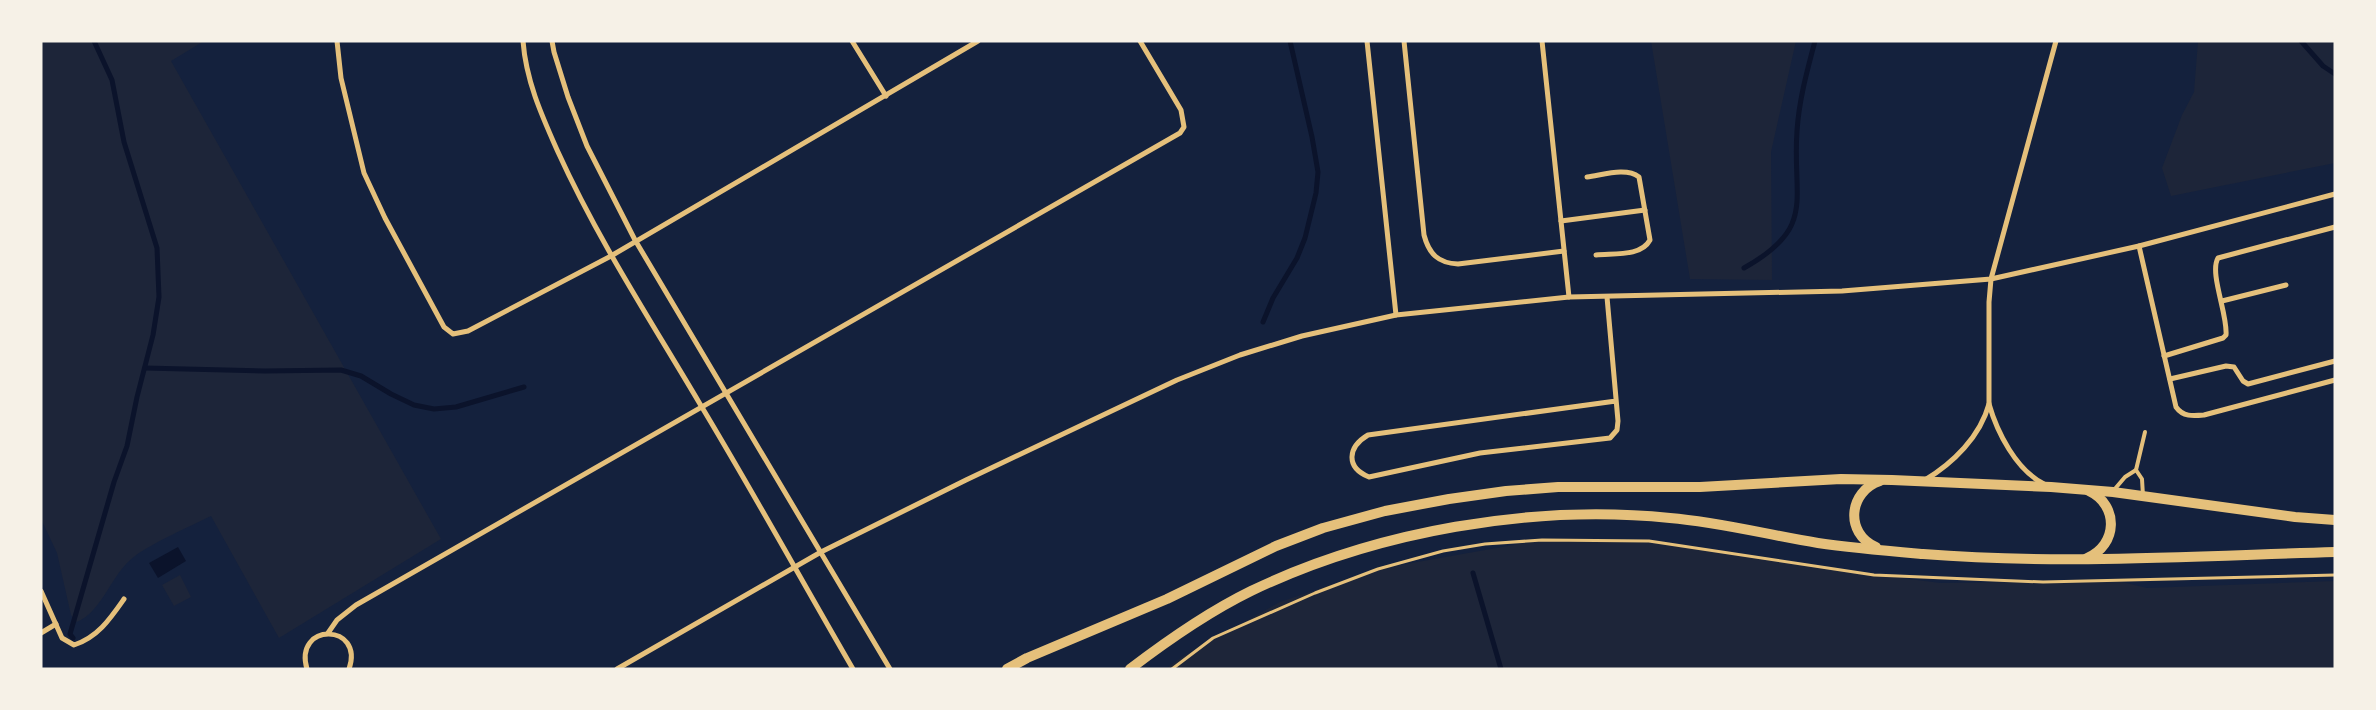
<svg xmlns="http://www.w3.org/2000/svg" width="2376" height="710" font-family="Karla,sans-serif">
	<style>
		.green { fill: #1d2539 }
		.water { fill: #0b132b }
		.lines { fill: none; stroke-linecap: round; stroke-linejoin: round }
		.stream { stroke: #0b132b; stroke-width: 5 }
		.path { stroke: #e5c07b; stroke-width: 3 }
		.service { stroke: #e5c07b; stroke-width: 4 }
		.minor { stroke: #e5c07b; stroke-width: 5 }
		.secondary { stroke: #e5c07b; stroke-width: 10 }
	</style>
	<rect width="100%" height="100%" fill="#14213d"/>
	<!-- green -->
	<g class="green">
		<path d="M41,41H204L171,61L441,539L279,638L211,516C189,527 154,542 135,556C111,573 104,610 77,622L71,615L57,553L41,519Z"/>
		<path d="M1651,41H1796L1771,152L1772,280L1690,279Z"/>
		<path d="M2198,41H2335V163L2171,196L2162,168L2182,115L2194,92Z"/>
		<path d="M1542,540L1649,541L1802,565L1940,583L2118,581L2147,588L2335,581V669H1166L1182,657L1280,602L1378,569Z"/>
		<path d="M180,575L191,597L174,606L162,585Z"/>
	</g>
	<!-- water -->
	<path class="water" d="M178,547L186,561L158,578L149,563Z"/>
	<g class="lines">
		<!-- stream -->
		<g class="stream">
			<path d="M2301,41L2323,66L2335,74"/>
			<path d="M1744,268C1817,227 1792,200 1797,131C1799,100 1807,71 1815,41"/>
			<path d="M1263,322L1273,298L1297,258L1305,238L1316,193L1318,172L1312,137L1290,41"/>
			<path d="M145,368L265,371L341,370L361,376L391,394L414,405L434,409L456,407L524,387"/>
			<path d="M1473,573L1501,669"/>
			<path d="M73,638L70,634L114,482L127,446L137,397L153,335L159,297L157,248L124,142L112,80L94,41"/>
		</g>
		<!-- path -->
		<path class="path" d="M1172,669L1213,638L1315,593L1378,569L1443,551L1485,544L1542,540L1649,541L1874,575L2043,582L2335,575"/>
		<!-- service -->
		<g class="service">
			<path d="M2114,490L2125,477L2136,470"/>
			<path d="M2143,496L2142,479L2136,470L2145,432"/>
		</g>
		<!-- minor -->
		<g class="minor">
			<path d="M337,41L341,78L364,173L385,218L444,327L453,334L468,331L611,256L978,41"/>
			<path d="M523,41C526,81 542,116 558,152C598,240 651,321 700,404C753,492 802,581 853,669"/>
			<path d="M552,41L554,52L568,97L587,146L635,240L890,669"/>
			<path d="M852,41L886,96"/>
			<path d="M1367,41L1396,315"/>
			<path d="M1404,41L1424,235C1429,254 1438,263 1458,264L1564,251"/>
			<path d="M1542,41L1569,297"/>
			<path d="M1587,177C1603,175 1626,167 1639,177L1650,240C1641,257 1613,253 1596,255"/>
			<path d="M1561,221L1645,210"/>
			<path d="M2139,246L2176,407C2183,417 2193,416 2204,415L2335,380"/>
			<path d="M1607,297L1618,421L1617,430L1610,438L1480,453L1369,477C1345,467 1348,447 1368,435L1616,401"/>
			<path d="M2222,301L2286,285"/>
			<path d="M2164,356L2223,338L2226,335C2228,315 2209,273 2218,258L2335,227"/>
			<path d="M2170,379L2226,366L2234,367L2243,381L2248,384L2335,361"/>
			<path d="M1925,480C1953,463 1980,437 1989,404"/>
			<path d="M2044,484C2016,470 1997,432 1989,404V302L1991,279L2056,41"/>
			<path d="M41,591L62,638L74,645C98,637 110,619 124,599"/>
			<path d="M41,633L56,624"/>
			<path d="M328,633L337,620L356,605L1180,133L1184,127L1181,110L1140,41"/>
			<path d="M307,669C293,622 365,623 349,669"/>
			<path d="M617,669L821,552L966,480L1177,380L1240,355L1302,336L1396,315L1569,297L1842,291L1991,279L2139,246L2335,194"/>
		</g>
		<!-- secondary -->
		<g class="secondary">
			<path d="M1876,547C1844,533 1849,491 1880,481"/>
			<path d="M2087,558C2118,545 2119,505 2089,491"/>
			<path d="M1007,669L1027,658L1167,599L1276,546L1323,528L1385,511L1449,499L1506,491L1558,487H1700L1841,479L1892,480L2051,487L2113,492L2295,517L2335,520"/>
			<path d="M1130,669C1168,640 1208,612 1251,591C1376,531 1532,504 1670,518C1720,522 1768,535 1818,543C1852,548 1888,551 1923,554C2060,565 2198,556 2335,552"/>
		</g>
	</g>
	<!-- border -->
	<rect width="2376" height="710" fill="none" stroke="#f6f1e7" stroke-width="85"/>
</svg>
